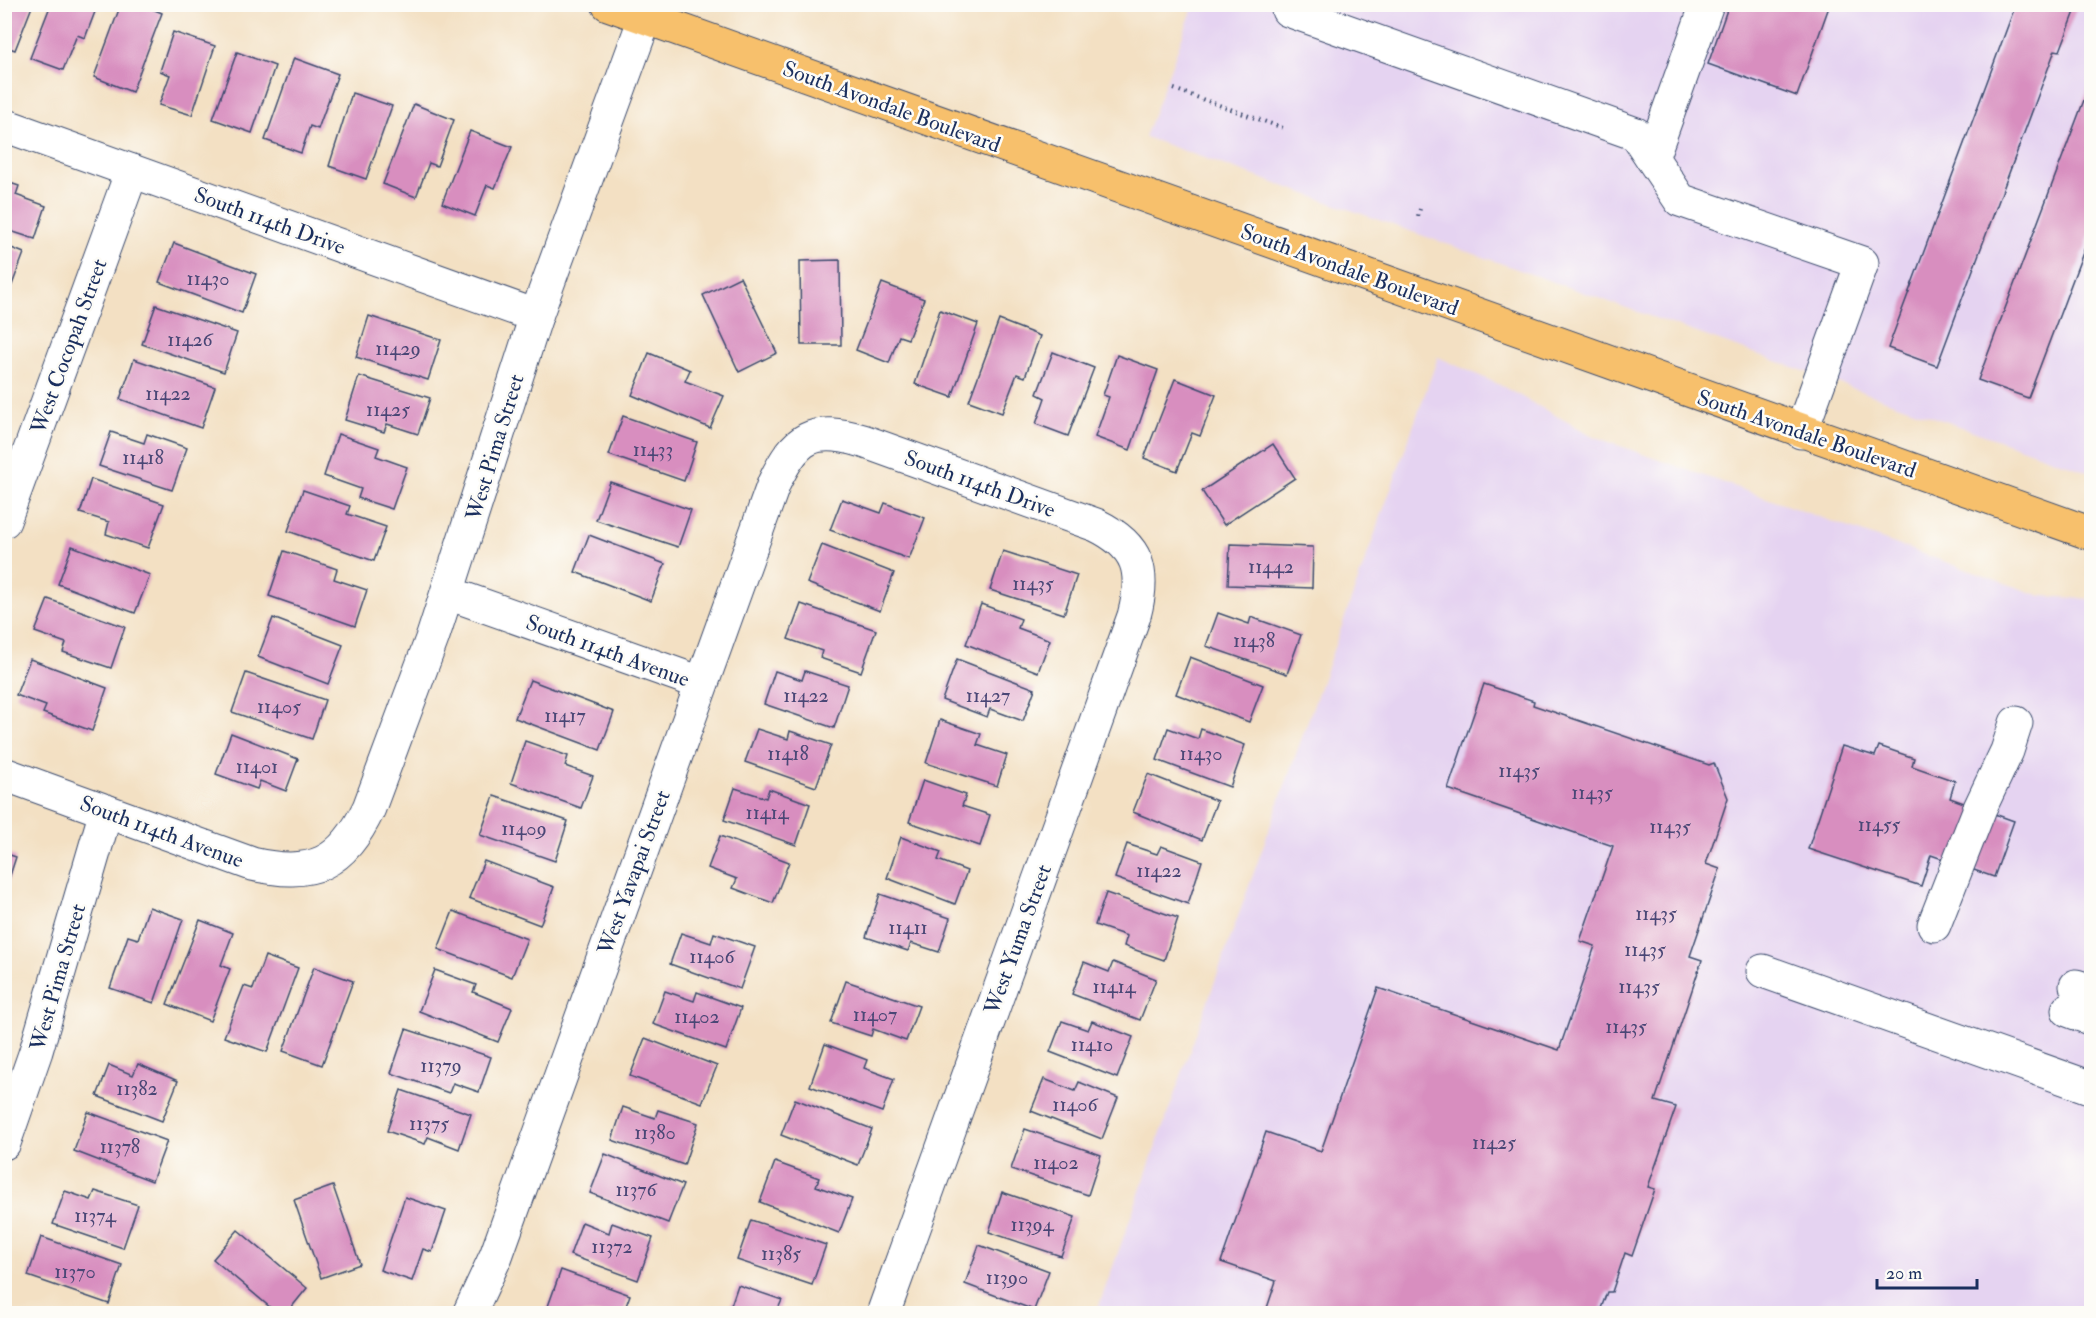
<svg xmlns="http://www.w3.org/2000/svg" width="2096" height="1318" font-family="'IM FELL Double Pica',serif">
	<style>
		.built { fill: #e5d3f1 }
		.building { fill: #d88ebf }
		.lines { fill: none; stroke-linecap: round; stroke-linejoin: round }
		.minor-casing { stroke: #3b4a6d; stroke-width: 35 }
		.major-casing { stroke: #3b4a6d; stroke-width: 35 }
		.path { stroke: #3b4a6d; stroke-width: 4; stroke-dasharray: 1.5 4.5; stroke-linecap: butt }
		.minor { stroke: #fff; stroke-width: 33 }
		.major { stroke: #f7c06c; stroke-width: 33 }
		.labels { text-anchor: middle; stroke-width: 5; stroke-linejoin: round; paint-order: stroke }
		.number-label { font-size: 20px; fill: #4a4776 }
		.street-label { font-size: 22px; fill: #1b2f5e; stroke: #fdfcf7 }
	</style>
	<rect width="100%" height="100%" fill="#fdfcf7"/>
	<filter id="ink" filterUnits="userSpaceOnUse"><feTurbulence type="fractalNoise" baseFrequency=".0167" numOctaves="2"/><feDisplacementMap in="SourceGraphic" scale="12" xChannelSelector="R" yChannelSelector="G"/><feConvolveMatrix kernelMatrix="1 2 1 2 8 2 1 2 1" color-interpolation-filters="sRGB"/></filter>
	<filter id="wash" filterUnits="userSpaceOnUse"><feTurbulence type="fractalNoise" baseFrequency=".008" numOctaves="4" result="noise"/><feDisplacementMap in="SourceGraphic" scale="24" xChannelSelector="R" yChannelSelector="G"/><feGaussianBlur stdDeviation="1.35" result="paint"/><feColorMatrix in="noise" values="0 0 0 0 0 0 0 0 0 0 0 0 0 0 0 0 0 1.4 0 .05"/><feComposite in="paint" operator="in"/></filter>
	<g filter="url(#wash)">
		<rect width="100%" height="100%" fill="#f3e0c3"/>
		<!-- built -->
		<g class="built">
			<path d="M1194,5H2091V473L1145,137Z"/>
			<path d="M1438,357L1498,384L1595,437L2041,596L2091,599V1313L1096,1314Z"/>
		</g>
		<g id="blocks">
			<!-- building -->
			<g class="building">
				<path d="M4,4H33L15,50L4,46Z"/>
				<path d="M51,4H98L85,38L77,35L63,70L30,58Z"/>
				<path d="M121,4H140L162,13L132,92L94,77Z"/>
				<path d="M1729,4H1830L1797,96L1708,64Z"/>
				<path d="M2016,4H2078L2060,51L2055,50L1937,366L1888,348Z"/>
				<path d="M173,32L215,46L192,115L159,105L170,75L160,71Z"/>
				<path d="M237,52L275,66L252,133L213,119Z"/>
				<path d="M294,58L338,74L318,129L310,126L301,153L265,140Z"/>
				<path d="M2092,79V229L2028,398L1978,380Z"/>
				<path d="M352,93L392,106L366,179L329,166Z"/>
				<path d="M414,104L454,120L437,166L429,163L416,197L383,184Z"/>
				<path d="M470,131L512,147L495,188L487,185L475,216L442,203Z"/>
				<path d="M4,181L19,186L16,195L46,206L35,239L4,229Z"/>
				<path d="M174,243L256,274L242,313L159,282Z"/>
				<path d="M4,245L24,253L12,285L4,282Z"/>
				<path d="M840,260L841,345H801L800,261Z"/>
				<path d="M740,277L777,353L739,372L703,295Z"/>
				<path d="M882,283L924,299L908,339L899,336L889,363L856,350Z"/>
				<path d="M156,305L237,333L224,372L142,344Z"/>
				<path d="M940,310L978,324L952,397L915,384Z"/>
				<path d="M369,316L441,340L428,380L356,357Z"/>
				<path d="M999,320L1040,336L1025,377L1017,374L1002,413L969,401Z"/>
				<path d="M1053,352L1094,368L1068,436L1036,424L1045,398L1037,394Z"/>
				<path d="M649,353L690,370L685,381L724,396L710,428L632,395Z"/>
				<path d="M1117,355L1158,370L1130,450L1095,437L1109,397L1103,395Z"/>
				<path d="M134,359L215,387L201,428L120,399Z"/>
				<path d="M359,376L430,398L418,434L387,424L384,432L345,420Z"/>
				<path d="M1175,379L1216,395L1200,436L1192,433L1177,471L1144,458Z"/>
				<path d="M623,416L697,442L684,481L609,455Z"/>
				<path d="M111,432L144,443L147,434L187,448L172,490L99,466Z"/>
				<path d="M338,434L379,448L376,456L407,467L392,509L358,498L361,489L324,476Z"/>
				<path d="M1273,444L1295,478L1224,525L1202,491Z"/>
				<path d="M91,479L164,504L148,548L106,534L109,522L80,513Z"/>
				<path d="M610,482L691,510L678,547L596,520Z"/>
				<path d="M303,490L350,506L347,514L386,527L374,561L288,531Z"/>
				<path d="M842,499L881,513L885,503L925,518L909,559L830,530Z"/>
				<path d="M589,535L665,564L651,601L575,572Z"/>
				<path d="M1230,544L1313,547L1312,588L1228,585Z"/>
				<path d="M822,545L894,573L880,611L807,583Z"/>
				<path d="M72,546L150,575L135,613L58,584Z"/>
				<path d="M284,551L337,569L334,579L367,590L355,626L269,596Z"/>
				<path d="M1003,551L1077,575L1064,614L990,590Z"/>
				<path d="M48,599L125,627L111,668L63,652L66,643L35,632Z"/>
				<path d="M801,604L876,630L861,672L820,658L822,651L788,639Z"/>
				<path d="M981,604L1021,619L1018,628L1050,640L1038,672L966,644Z"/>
				<path d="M1218,613L1249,624L1251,617L1301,635L1287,674L1206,646Z"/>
				<path d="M273,618L343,645L328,684L258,657Z"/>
				<path d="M1190,657L1263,685L1249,722L1176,694Z"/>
				<path d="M30,659L107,688L92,731L43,713L46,706L16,695Z"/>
				<path d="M957,659L1035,689L1023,721L990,709L987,717L942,700Z"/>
				<path d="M775,671L802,680L805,671L848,685L834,728L764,704Z"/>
				<path d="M246,673L325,700L312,739L232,712Z"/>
				<path d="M530,680L614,712L600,750L515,718Z"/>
				<path d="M1484,684L1534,701L1533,705L1709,765L1714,763L1728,798L1706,864L1720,869L1690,956L1702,960L1655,1101L1676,1107L1648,1187L1655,1189L1632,1256L1625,1253L1612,1292H1607L1599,1314H1265L1276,1281L1221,1262L1266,1132L1321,1151L1378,988L1559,1050L1595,946L1580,941L1613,846L1448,789Z"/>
				<path d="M940,720L981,734L977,745L1007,755L997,786L926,763Z"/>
				<path d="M1168,728L1198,739L1201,729L1245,745L1230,787L1157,760Z"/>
				<path d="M757,729L788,739L790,731L831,745L816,787L745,762Z"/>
				<path d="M231,733L298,759L286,791L260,781L257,789L216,774Z"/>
				<path d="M525,741L568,756L565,766L593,776L581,808L511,783Z"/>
				<path d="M1842,746L1875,756L1879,746L1914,758L1912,766L1955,781L1950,798L2014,821L1994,877L1931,855L1921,886L1808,849Z"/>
				<path d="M1148,774L1217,801L1202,840L1133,812Z"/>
				<path d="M923,780L966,795L962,806L990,815L980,846L909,822Z"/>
				<path d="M735,788L766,798L769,789L810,804L796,845L724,820Z"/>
				<path d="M494,796L568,821L555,861L480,835Z"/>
				<path d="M720,836L789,862L773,903L733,888L737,879L708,868Z"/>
				<path d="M901,837L941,852L938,860L967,871L955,904L887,878Z"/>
				<path d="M1127,844L1157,854L1161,846L1202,861L1188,904L1115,878Z"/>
				<path d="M4,853L16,857L5,891H4Z"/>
				<path d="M484,861L554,887L540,925L469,898Z"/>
				<path d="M1106,893L1178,918L1164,960L1124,946L1127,936L1095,925Z"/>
				<path d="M880,894L950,918L939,952L911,943L908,951L866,937Z"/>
				<path d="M149,907L183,919L154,1003L110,988L128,936L138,939Z"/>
				<path d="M453,911L527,939L512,977L438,949Z"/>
				<path d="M200,920L233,933L221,965L230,969L210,1021L167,1004Z"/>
				<path d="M681,933L711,943L714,933L755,947L740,989L670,964Z"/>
				<path d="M265,956L298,968L267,1052L224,1037L244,986L253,989Z"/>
				<path d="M1084,962L1109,972L1113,962L1156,979L1140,1020L1072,994Z"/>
				<path d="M314,967L353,981L322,1065L283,1051Z"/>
				<path d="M435,970L476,985L473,992L512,1008L498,1042L419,1011Z"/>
				<path d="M846,981L919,1006L906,1041L873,1029L871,1036L831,1023Z"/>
				<path d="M665,991L694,1001L697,992L741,1008L726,1050L653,1024Z"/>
				<path d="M1062,1021L1088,1030L1092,1021L1133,1037L1117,1078L1050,1052Z"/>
				<path d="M406,1029L491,1057L479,1092L453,1083L449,1093L391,1073Z"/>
				<path d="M645,1038L717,1066L702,1103L630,1076Z"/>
				<path d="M825,1044L867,1060L864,1068L894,1079L882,1112L810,1086Z"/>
				<path d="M138,1064L178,1081L162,1121L97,1096L109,1065L133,1075Z"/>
				<path d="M1044,1079L1075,1091L1079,1082L1118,1098L1102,1139L1031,1111Z"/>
				<path d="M401,1090L471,1114L459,1149L428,1137L425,1144L387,1131Z"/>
				<path d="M795,1099L872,1129L858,1165L781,1135Z"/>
				<path d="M623,1107L655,1118L658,1110L698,1123L684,1165L612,1140Z"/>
				<path d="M88,1112L167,1141L152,1181L74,1151Z"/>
				<path d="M1025,1129L1101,1155L1088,1195L1011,1169Z"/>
				<path d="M605,1154L683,1185L668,1223L590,1193Z"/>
				<path d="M775,1162L819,1178L816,1186L852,1199L839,1233L760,1202Z"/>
				<path d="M333,1186L360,1264L321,1278L294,1200Z"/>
				<path d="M65,1191L91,1200L95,1191L138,1205L123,1248L53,1224Z"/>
				<path d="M1002,1192L1075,1217L1061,1256L989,1232Z"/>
				<path d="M405,1197L446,1211L432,1252L423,1249L412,1281L380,1270Z"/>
				<path d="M751,1220L826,1245L812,1285L737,1260Z"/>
				<path d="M582,1222L609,1233L612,1223L653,1238L638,1280L570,1255Z"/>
				<path d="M238,1230L307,1288L286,1314H278L213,1259Z"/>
				<path d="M41,1237L122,1265L109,1304L28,1276Z"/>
				<path d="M979,1245L1049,1271L1034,1310L965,1284Z"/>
				<path d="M561,1270L630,1295L623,1314H560L547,1309Z"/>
				<path d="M738,1285L782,1300L778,1309L789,1314H728Z"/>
			</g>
		</g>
	</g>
	<g filter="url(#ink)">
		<use href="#blocks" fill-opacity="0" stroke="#3b4a6d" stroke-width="1.5"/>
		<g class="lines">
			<defs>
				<g id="minor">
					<path d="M1288,10L1636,134L1680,200L1862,263L1801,432"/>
					<path d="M4,125L536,316"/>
					<path d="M1652,158L1707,4"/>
					<path d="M4,521L132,171"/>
					<path d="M448,593L701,683"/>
					<path d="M4,774L252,864C313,878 342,864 369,808L433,636L536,316L645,18"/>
					<path d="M1934,925L1980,808L2007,751L2016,723"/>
					<path d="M1763,971L2092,1088"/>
					<path d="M2076,986L2092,991"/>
					<path d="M2068,1010L2092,1019"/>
					<path d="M4,1143L36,1051L106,811"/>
					<path d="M469,1314L496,1256L774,483C796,437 812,426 863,441L1096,525C1139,546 1146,571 1134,616L883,1314"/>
				</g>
				<path id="major" d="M608,4L2092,534"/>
			</defs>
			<!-- minor casing -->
			<use href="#minor" class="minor-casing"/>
			<!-- major casing -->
			<use href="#major" class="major-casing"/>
			<!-- path -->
			<g class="path">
				<path d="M1174,89L1283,128"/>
				<path d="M1418,216L1420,209"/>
			</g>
			<!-- minor -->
			<use href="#minor" class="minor"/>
			<!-- major -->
			<use href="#major" class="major"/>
		</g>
	</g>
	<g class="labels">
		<!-- number labels -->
		<g class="number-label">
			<text x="208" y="285">11430</text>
			<text x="190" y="346">11426</text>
			<text x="398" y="355">11429</text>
			<text x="168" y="400">11422</text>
			<text x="388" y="416">11425</text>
			<text x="653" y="456">11433</text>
			<text x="143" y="464">11418</text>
			<text x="1271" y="573">11442</text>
			<text x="1033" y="590">11435</text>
			<text x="1254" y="647">11438</text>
			<text x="806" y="702">11422</text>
			<text x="988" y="702">11427</text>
			<text x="279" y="713">11405</text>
			<text x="565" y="722">11417</text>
			<text x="788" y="760">11418</text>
			<text x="1201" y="760">11430</text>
			<text x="257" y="773">11401</text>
			<text x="1519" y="777">11435</text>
			<text x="1592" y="799">11435</text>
			<text x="767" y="819">11414</text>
			<text x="1879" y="831">11455</text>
			<text x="1670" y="833">11435</text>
			<text x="524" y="835">11409</text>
			<text x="1159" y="877">11422</text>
			<text x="1656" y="920">11435</text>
			<text x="908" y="934">11411</text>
			<text x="1645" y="956">11435</text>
			<text x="712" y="963">11406</text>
			<text x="1114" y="993">11414</text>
			<text x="1639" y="993">11435</text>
			<text x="875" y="1021">11407</text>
			<text x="697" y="1023">11402</text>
			<text x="1626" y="1033">11435</text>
			<text x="1092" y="1051">11410</text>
			<text x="441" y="1072">11379</text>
			<text x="137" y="1095">11382</text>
			<text x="1075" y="1111">11406</text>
			<text x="429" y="1130">11375</text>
			<text x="655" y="1139">11380</text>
			<text x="1494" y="1149">11425</text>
			<text x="120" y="1153">11378</text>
			<text x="1056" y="1169">11402</text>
			<text x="636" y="1196">11376</text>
			<text x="95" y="1222">11374</text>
			<text x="1032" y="1231">11394</text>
			<text x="612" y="1253">11372</text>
			<text x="781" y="1260">11385</text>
			<text x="75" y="1278">11370</text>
			<text x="1007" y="1284">11390</text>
		</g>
		<!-- street labels -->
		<g class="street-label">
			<text transform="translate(892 106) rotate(20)" y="8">South Avondale Boulevard</text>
			<text transform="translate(270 220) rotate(20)" y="8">South 114th Drive</text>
			<text transform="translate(1350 269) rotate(20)" y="8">South Avondale Boulevard</text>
			<text transform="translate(68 346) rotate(-70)" y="8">West Cocopah Street</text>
			<text transform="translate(1807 433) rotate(19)" y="8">South Avondale Boulevard</text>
			<text transform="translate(494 447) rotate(-73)" y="8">West Pima Street</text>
			<text transform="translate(980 483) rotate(20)" y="8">South 114th Drive</text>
			<text transform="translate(608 650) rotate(20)" y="8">South 114th Avenue</text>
			<text transform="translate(162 831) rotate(20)" y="8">South 114th Avenue</text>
			<text transform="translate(633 872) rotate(-70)" y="8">West Yavapai Street</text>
			<text transform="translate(1017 939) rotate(-70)" y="8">West Yuma Street</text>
			<text transform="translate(57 977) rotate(-74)" y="8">West Pima Street</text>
		</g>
	</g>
	<!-- margin -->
	<rect width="2096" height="1318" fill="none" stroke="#fdfcf7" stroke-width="24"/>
	<!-- scale -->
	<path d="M1877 1279v9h100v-9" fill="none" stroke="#1b2f5e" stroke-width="3"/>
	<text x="1886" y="1279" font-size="18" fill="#1b2f5e" stroke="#fdfcf7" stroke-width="4.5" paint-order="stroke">20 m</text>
</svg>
